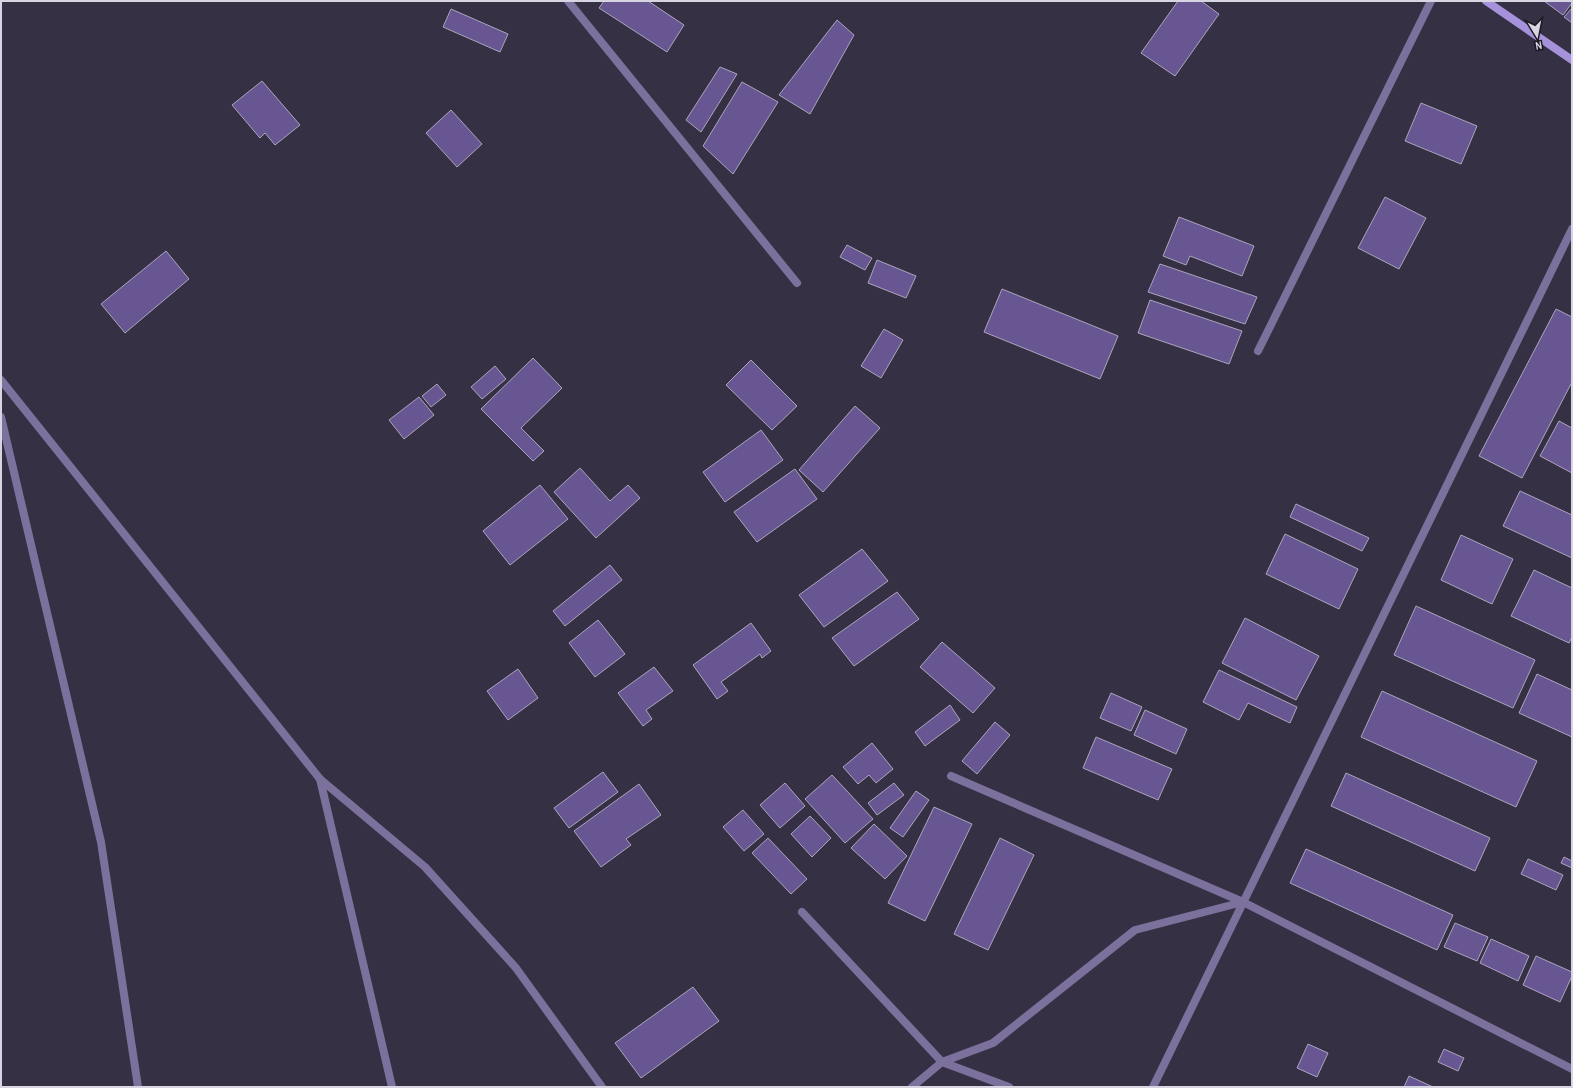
<svg xmlns="http://www.w3.org/2000/svg" width="1573" height="1088" font-family="'Archivo Narrow',sans-serif">
	<style>
		.building { fill: #675691; stroke: #aba6bd }
		.lines { fill: none; stroke-linecap: round; stroke-linejoin: round }
		.street { stroke: #7c719d; stroke-width: 8 }
		.secondary { stroke: #a692da; stroke-width: 8 }
	</style>
	<rect width="100%" height="100%" fill="#353043"/>
	<!-- building -->
	<g class="building">
		<path d="M604,1H648L684,25L667,52L599,8Z"/>
		<path d="M1178,1H1201L1219,14L1175,76L1141,53Z"/>
		<path d="M1544,1H1572V3L1563,15Z"/>
		<path d="M1572,8V23L1564,17Z"/>
		<path d="M451,9L508,34L500,52L443,27Z"/>
		<path d="M837,20L854,35L810,114L779,95Z"/>
		<path d="M720,67L737,74L701,132L686,120Z"/>
		<path d="M262,81L300,125L275,145L265,133L260,138L232,105Z"/>
		<path d="M742,82L778,102L733,174L703,146Z"/>
		<path d="M1421,103L1477,126L1461,164L1405,141Z"/>
		<path d="M451,110L482,144L457,167L426,133Z"/>
		<path d="M1385,197L1426,218L1399,269L1358,248Z"/>
		<path d="M1179,217L1254,246L1242,276L1190,256L1186,265L1163,256Z"/>
		<path d="M847,245L872,258L865,270L840,257Z"/>
		<path d="M166,251L189,279L125,333L101,304Z"/>
		<path d="M877,260L916,276L906,298L868,283Z"/>
		<path d="M1160,264L1257,297L1245,324L1148,292Z"/>
		<path d="M1002,289L1118,336L1100,379L984,332Z"/>
		<path d="M1150,300L1242,331L1229,364L1138,333Z"/>
		<path d="M1556,309L1572,317V382L1522,478L1479,456Z"/>
		<path d="M884,329L903,340L881,378L861,366Z"/>
		<path d="M533,358L562,388L521,428L544,451L533,461L481,409Z"/>
		<path d="M751,360L797,406L772,430L726,385Z"/>
		<path d="M495,366L506,379L482,399L471,387Z"/>
		<path d="M437,384L446,395L431,407L422,396Z"/>
		<path d="M419,397L434,415L404,439L389,420Z"/>
		<path d="M855,406L880,428L823,492L799,470Z"/>
		<path d="M1559,421L1572,428V473L1540,456Z"/>
		<path d="M761,430L783,460L725,502L703,472Z"/>
		<path d="M580,468L610,501L628,485L640,498L596,538L554,492Z"/>
		<path d="M795,469L817,499L757,542L734,512Z"/>
		<path d="M540,485L568,519L510,565L483,531Z"/>
		<path d="M1520,491L1572,515V558L1503,526Z"/>
		<path d="M1296,504L1369,538L1362,551L1290,517Z"/>
		<path d="M1285,534L1358,569L1339,609L1266,574Z"/>
		<path d="M1461,535L1513,559L1492,604L1441,580Z"/>
		<path d="M862,549L888,581L824,627L799,595Z"/>
		<path d="M610,565L622,580L565,626L553,611Z"/>
		<path d="M1534,570L1572,588V637L1569,643L1511,616Z"/>
		<path d="M897,592L919,619L854,666L832,638Z"/>
		<path d="M1416,606L1535,660L1513,708L1394,655Z"/>
		<path d="M1245,618L1319,656L1296,700L1222,663Z"/>
		<path d="M598,620L625,654L595,677L569,643Z"/>
		<path d="M751,623L771,651L762,658L760,654L721,682L728,691L717,699L693,665Z"/>
		<path d="M942,642L995,688L973,713L920,667Z"/>
		<path d="M654,667L673,691L646,710L652,719L643,726L618,693Z"/>
		<path d="M518,669L538,698L508,720L487,691Z"/>
		<path d="M1219,670L1297,707L1290,723L1248,703L1239,720L1203,702Z"/>
		<path d="M1537,674L1572,690V737L1519,713Z"/>
		<path d="M1382,691L1537,761L1516,807L1361,737Z"/>
		<path d="M1111,693L1142,707L1131,731L1100,718Z"/>
		<path d="M950,705L960,720L925,746L915,732Z"/>
		<path d="M1145,710L1187,729L1176,754L1134,735Z"/>
		<path d="M995,722L1010,735L977,774L962,761Z"/>
		<path d="M1096,737L1172,769L1158,800L1083,768Z"/>
		<path d="M872,743L893,769L876,783L869,775L858,784L843,767Z"/>
		<path d="M603,772L618,792L569,828L554,808Z"/>
		<path d="M1346,773L1490,838L1475,871L1331,806Z"/>
		<path d="M832,775L873,819L845,843L805,799Z"/>
		<path d="M785,783L805,806L780,828L760,805Z"/>
		<path d="M894,783L904,795L877,815L868,803Z"/>
		<path d="M639,784L661,815L626,839L631,845L601,867L574,831Z"/>
		<path d="M916,791L929,800L903,837L890,828Z"/>
		<path d="M934,807L972,824L925,921L888,903Z"/>
		<path d="M743,810L764,834L744,851L723,827Z"/>
		<path d="M810,816L831,838L812,857L791,834Z"/>
		<path d="M874,824L907,856L885,879L851,848Z"/>
		<path d="M768,838L807,879L791,894L752,853Z"/>
		<path d="M1000,838L1034,855L988,950L954,934Z"/>
		<path d="M1306,849L1453,915L1437,950L1290,883Z"/>
		<path d="M1564,857L1572,861V868L1561,863Z"/>
		<path d="M1528,859L1563,875L1556,890L1521,874Z"/>
		<path d="M1455,923L1488,937L1477,961L1444,947Z"/>
		<path d="M1491,939L1529,956L1518,981L1480,963Z"/>
		<path d="M1536,956L1572,972V976L1560,1002L1523,985Z"/>
		<path d="M693,987L719,1021L641,1078L615,1043Z"/>
		<path d="M1308,1044L1328,1053L1317,1077L1297,1068Z"/>
		<path d="M1444,1049L1464,1058L1458,1071L1438,1062Z"/>
		<path d="M1409,1076L1433,1087H1404Z"/>
	</g>
	<g class="lines">
		<!-- street -->
		<g class="street">
			<path d="M568,1L797,283"/>
			<path d="M1258,351L1431,1"/>
			<path d="M1,380L320,779L425,867L516,968L602,1087"/>
			<path d="M1,417L101,842L138,1087"/>
			<path d="M951,776L1243,902L1572,1069"/>
			<path d="M320,779L392,1087"/>
			<path d="M802,912L942,1062L1009,1087"/>
			<path d="M912,1087L942,1062L993,1043L1135,930L1243,902"/>
			<path d="M1153,1087L1572,229"/>
		</g>
		<!-- secondary -->
		<path class="secondary" d="M1486,1L1572,60"/>
	</g>
	<!-- border -->
	<rect width="1573" height="1088" fill="none" stroke="#d8d5e2" stroke-width="4"/>
	<!-- north arrow -->
	<g transform="translate(1537 36) rotate(170)" stroke="#1c1922" stroke-width="3" paint-order="stroke">
	<path d="M0-3L7 15L0 10L-7 15Z" fill="#d8d5e2"/>
	<text y="-6" font-size="11" font-weight="bold" text-anchor="middle" fill="#d8d5e2">N</text>
	</g>
</svg>
